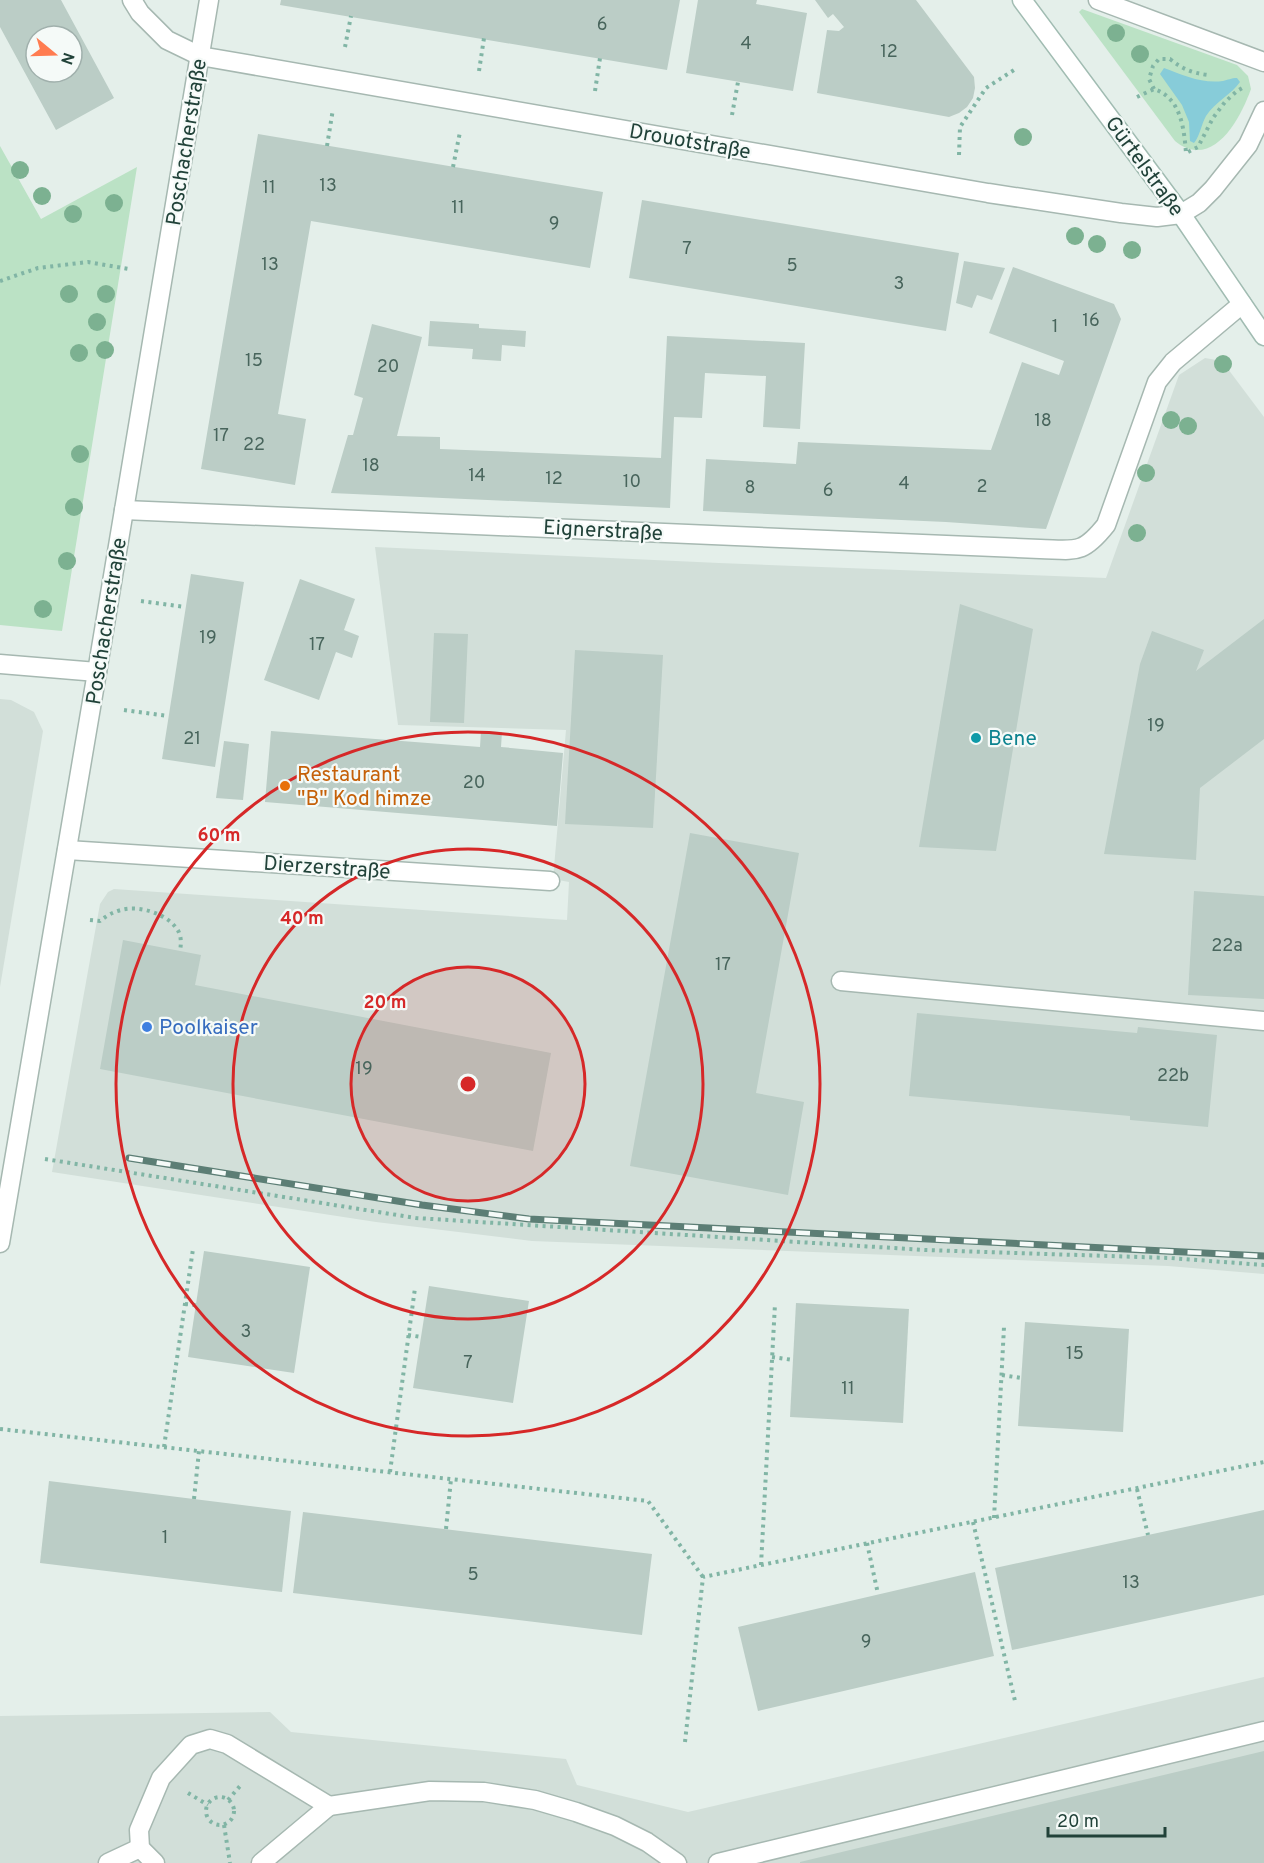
<svg xmlns="http://www.w3.org/2000/svg" width="1264" height="1863" font-family="Overpass,sans-serif">
	<style>
		.built { fill: #d2dfd9 }
		.green { fill: #bbe2c5 }
		.water { fill: #87ccd9 }
		.building { fill: #bbcdc6; fill-rule: evenodd }
		.lines { fill: none; stroke-linecap: round; stroke-linejoin: round }
		.lane-casing { stroke: #a6b8b1; stroke-width: 21 }
		.street-casing { stroke: #a6b8b1; stroke-width: 21 }
		.secondary-casing { stroke: #a1bcb2; stroke-width: 21 }
		.path { stroke: #81b5a5; stroke-width: 4; stroke-dasharray: 3 4.5; stroke-linecap: butt }
		.lane { stroke: #fff; stroke-width: 18 }
		.street { stroke: #fff; stroke-width: 18 }
		.secondary { stroke: #fff; stroke-width: 18 }
		.rail-casing { stroke: #5c7e75; stroke-width: 7 }
		.rail { stroke: #f5faf8; stroke-width: 4.5; stroke-dasharray: 14; stroke-linecap: butt }
		.tree { fill: #7cb191 }
		.ring { fill: none; stroke: #d62828; stroke-width: 3 }
		.culture-dot { fill: #0f9aa8; stroke: #f5faf8; stroke-width: 2 }
		.food-dot { fill: #e8710a; stroke: #f5faf8; stroke-width: 2 }
		.shop-dot { fill: #3f7fe0; stroke: #f5faf8; stroke-width: 2 }
		.labels { text-anchor: middle; stroke-width: 4.5; stroke-linejoin: round; paint-order: stroke }
		.number-label { font-size: 18px; fill: #48655c }
		.street-label { font-size: 21px; fill: #214239; stroke: #f5faf8 }
		.culture-label { font-size: 21px; fill: #0d838f; stroke: #f5faf8; text-anchor: start }
		.food-label { font-size: 21px; fill: #c56008; stroke: #f5faf8; text-anchor: start }
		.shop-label { font-size: 21px; fill: #366cbe; stroke: #f5faf8; text-anchor: start }
		.centre { fill: #d62828; stroke: #f5faf8; stroke-width: 3 }
		.ring-label { font-size: 18px; text-anchor: middle; font-weight: bold; fill: #d62828; stroke: #f5faf8; stroke-width: 4.5; stroke-linejoin: round; paint-order: stroke }
	</style>
	<rect width="100%" height="100%" fill="#e4efea"/>
	<!-- built -->
	<g class="built">
		<path d="M1205,358L1222,361L1264,417V1274L1168,1266L532,1241L376,1222L52,1172L100,904L108,892L114,889L567,920L569,882L553,879L566,730L398,725L375,547L719,563L1106,578L1179,375Z"/>
		<path d="M0,699L11,700L34,712L43,731L0,987Z"/>
		<path d="M1264,1677V1863H0V1716L270,1712L291,1732L566,1759L577,1785L688,1812Z"/>
	</g>
	<!-- green -->
	<g class="green">
		<path d="M1082,9L1237,65L1248,76L1251,89C1240,120 1212,171 1175,141L1079,12Z"/>
		<path d="M0,146L41,219L137,167L62,631L0,625Z"/>
	</g>
	<!-- water -->
	<path class="water" d="M1164,68C1183,75 1202,84 1223,81C1228,80 1231,78 1237,78L1240,82C1232,94 1215,102 1206,116C1201,125 1200,136 1194,143L1190,141L1189,122L1182,105L1160,74Z"/>
	<!-- building -->
	<g class="building">
		<path d="M0,0H61L114,98L56,130L0,27ZM36,36H72V72H36Z"/>
		<path d="M281,0H680L667,70L280,5Z"/>
		<path d="M698,0H757L756,4L807,13L793,91L686,73Z"/>
		<path d="M815,0H916L974,77L975,88L973,98L967,107L959,113L949,117L817,93L827,30L839,31L844,27L833,14L828,18Z"/>
		<path d="M258,134L603,192L590,268L311,221L278,414L306,419L295,485L201,469Z"/>
		<path d="M642,200L959,253L946,331L629,278Z"/>
		<path d="M964,261L1005,268L992,300L977,295L972,308L956,303Z"/>
		<path d="M1013,267L1114,304L1121,319L1046,529L946,522L703,511L706,459L796,464L798,442L991,450L1022,362L1059,375L1064,361L989,333Z"/>
		<path d="M430,321L479,324V328L526,331L525,347L502,345L501,361L472,359L473,349L428,346Z"/>
		<path d="M372,324L422,337L397,436L440,437V449L661,458L667,336L805,343L800,429L763,427L766,376L705,373L702,418L674,417L670,508L331,493L348,435H353L363,398L354,395Z"/>
		<path d="M191,574L244,582L215,767L162,759Z"/>
		<path d="M300,579L355,599L344,630L359,636L352,658L336,652L319,700L264,680Z"/>
		<path d="M960,604L1033,629L996,851L919,847Z"/>
		<path d="M1264,619V739L1200,788L1196,860L1104,854L1140,664L1152,631L1204,650L1196,671Z"/>
		<path d="M434,633L468,634L464,723L430,722Z"/>
		<path d="M575,650L663,655L653,828L565,824Z"/>
		<path d="M271,731L480,747L481,731L502,732L501,747L563,753L557,826L265,802Z"/>
		<path d="M224,741L249,744L243,800L216,798Z"/>
		<path d="M690,833L799,853L756,1093L804,1102L788,1195L630,1166Z"/>
		<path d="M1194,891L1264,896V999L1188,995Z"/>
		<path d="M123,940L201,955L195,985L551,1053L533,1151L100,1069Z"/>
		<path d="M917,1013L1137,1033L1138,1027L1217,1035L1208,1127L1130,1120V1116L909,1096Z"/>
		<path d="M204,1251L310,1267L294,1373L188,1357Z"/>
		<path d="M429,1286L529,1301L513,1403L413,1388Z"/>
		<path d="M796,1303L909,1309L903,1423L790,1417Z"/>
		<path d="M1025,1322L1129,1329L1123,1432L1018,1426Z"/>
		<path d="M49,1481L291,1511L282,1592L40,1563Z"/>
		<path d="M1264,1510V1595L1012,1650L995,1568Z"/>
		<path d="M303,1512L652,1554L642,1635L293,1593Z"/>
		<path d="M975,1572L994,1656L758,1711L738,1627Z"/>
		<path d="M1264,1751V1863H800V1862Z"/>
	</g>
	<g class="lines">
		<defs>
			<g id="lane">
				<path d="M841,981L1264,1021"/>
				<path d="M329,1806L430,1791L484,1792L535,1800L576,1812L615,1826L647,1842L677,1863"/>
				<path d="M108,1863L140,1848"/>
				<path d="M155,1863L140,1848L139,1830L161,1778L191,1745L210,1739L227,1744L329,1806L261,1863"/>
				<path d="M718,1863L1264,1731"/>
			</g>
			<g id="street">
				<path d="M132,0L140,13L167,40L200,56L988,193L1121,213L1157,217L1181,214L1199,203L1213,189L1248,145L1264,111"/>
				<path d="M1098,0L1264,62"/>
				<path d="M124,510L1040,549C1076,550 1082,555 1106,525L1157,382L1173,362L1242,304"/>
				<path d="M0,664L97,672"/>
				<path d="M67,850L550,881"/>
				<path d="M0,1243L97,672L209,0"/>
			</g>
			<path id="secondary" d="M1022,0L1181,214L1264,336"/>
		</defs>
		<!-- lane casing -->
		<use href="#lane" class="lane-casing"/>
		<!-- street casing -->
		<use href="#street" class="street-casing"/>
		<!-- secondary casing -->
		<use href="#secondary" class="secondary-casing"/>
		<!-- path -->
		<g class="path">
			<path d="M345,47L351,16"/>
			<path d="M479,71L484,38"/>
			<path d="M1154,89L1149,79L1153,66L1159,59H1170C1182,69 1192,73 1208,75"/>
			<path d="M595,91L600,58"/>
			<path d="M1137,97L1154,89C1181,98 1184,128 1186,153L1198,147L1213,118L1225,102L1237,91L1244,87"/>
			<path d="M732,115L738,82"/>
			<path d="M327,146L333,109"/>
			<path d="M959,155L960,127L986,88L1014,70"/>
			<path d="M453,167L460,132"/>
			<path d="M0,281L38,268L88,262L129,269"/>
			<path d="M141,601L185,607"/>
			<path d="M124,710L168,716"/>
			<path d="M90,920L100,921C106,916 113,912 121,910C138,905 166,913 177,929C182,936 181,944 180,952"/>
			<path d="M45,1159L416,1218L925,1250L1170,1258L1264,1265"/>
			<path d="M185,1304L196,1305"/>
			<path d="M408,1335L421,1337"/>
			<path d="M772,1357L793,1360"/>
			<path d="M1002,1375L1021,1378"/>
			<path d="M0,1429L648,1501L703,1577"/>
			<path d="M164,1447L193,1249"/>
			<path d="M390,1472L415,1288"/>
			<path d="M1137,1489L1148,1535"/>
			<path d="M194,1499L199,1451"/>
			<path d="M994,1518L1004,1327"/>
			<path d="M973,1522L1015,1701"/>
			<path d="M446,1529L451,1479"/>
			<path d="M867,1543L878,1594"/>
			<path d="M761,1565L775,1304"/>
			<path d="M685,1742L703,1577L1264,1462"/>
			<path d="M188,1793L208,1805"/>
			<circle cx="220" cy="1811" r="14"/>
			<path d="M228,1800L240,1786"/>
			<path d="M224,1825L230,1863"/>
		</g>
		<!-- lane -->
		<use href="#lane" class="lane"/>
		<!-- street -->
		<use href="#street" class="street"/>
		<!-- secondary -->
		<use href="#secondary" class="secondary"/>
		<defs>
			<path id="rail" d="M129,1158L422,1205L529,1219L1264,1256"/>
		</defs>
		<!-- rail casing -->
		<use href="#rail" class="rail-casing"/>
		<!-- rail -->
		<use href="#rail" class="rail"/>
	</g>
	<!-- trees -->
	<g class="tree">
		<circle cx="1116" cy="33" r="9"/>
		<circle cx="1140" cy="54" r="9"/>
		<circle cx="1023" cy="137" r="9"/>
		<circle cx="20" cy="170" r="9"/>
		<circle cx="42" cy="196" r="9"/>
		<circle cx="114" cy="203" r="9"/>
		<circle cx="73" cy="214" r="9"/>
		<circle cx="1075" cy="236" r="9"/>
		<circle cx="1097" cy="244" r="9"/>
		<circle cx="1132" cy="250" r="9"/>
		<circle cx="69" cy="294" r="9"/>
		<circle cx="106" cy="294" r="9"/>
		<circle cx="97" cy="322" r="9"/>
		<circle cx="105" cy="350" r="9"/>
		<circle cx="79" cy="353" r="9"/>
		<circle cx="1223" cy="364" r="9"/>
		<circle cx="1171" cy="420" r="9"/>
		<circle cx="1188" cy="426" r="9"/>
		<circle cx="80" cy="454" r="9"/>
		<circle cx="1146" cy="473" r="9"/>
		<circle cx="74" cy="507" r="9"/>
		<circle cx="1137" cy="533" r="9"/>
		<circle cx="67" cy="561" r="9"/>
		<circle cx="43" cy="609" r="9"/>
	</g>
	<!-- distance rings -->
	<circle cx="468" cy="1084" r="117" fill="#d62828" fill-opacity=".12"/>
	<g class="ring">
		<circle cx="468" cy="1084" r="117"/>
		<circle cx="468" cy="1084" r="235"/>
		<circle cx="468" cy="1084" r="352"/>
	</g>
	<!-- markers -->
	<circle class="culture-dot" cx="976" cy="738" r="6"/>
	<circle class="food-dot" cx="285" cy="786" r="6"/>
	<circle class="shop-dot" cx="147" cy="1027" r="6"/>
	<g class="labels">
		<!-- number labels -->
		<g class="number-label">
			<text x="602" y="30">6</text>
			<text x="746" y="49">4</text>
			<text x="889" y="57">12</text>
			<text x="328" y="191">13</text>
			<text x="269" y="193">11</text>
			<text x="458" y="213">11</text>
			<text x="554" y="229">9</text>
			<text x="687" y="254">7</text>
			<text x="270" y="270">13</text>
			<text x="792" y="271">5</text>
			<text x="899" y="289">3</text>
			<text x="1091" y="326">16</text>
			<text x="1055" y="332">1</text>
			<text x="254" y="366">15</text>
			<text x="388" y="372">20</text>
			<text x="1043" y="426">18</text>
			<text x="221" y="441">17</text>
			<text x="254" y="450">22</text>
			<text x="371" y="471">18</text>
			<text x="477" y="481">14</text>
			<text x="554" y="484">12</text>
			<text x="632" y="487">10</text>
			<text x="904" y="489">4</text>
			<text x="982" y="492">2</text>
			<text x="750" y="493">8</text>
			<text x="828" y="496">6</text>
			<text x="208" y="643">19</text>
			<text x="317" y="650">17</text>
			<text x="1156" y="731">19</text>
			<text x="192" y="744">21</text>
			<text x="474" y="788">20</text>
			<text x="1227" y="951">22a</text>
			<text x="723" y="970">17</text>
			<text x="364" y="1074">19</text>
			<text x="1173" y="1081">22b</text>
			<text x="246" y="1337">3</text>
			<text x="1075" y="1359">15</text>
			<text x="468" y="1368">7</text>
			<text x="848" y="1394">11</text>
			<text x="165" y="1543">1</text>
			<text x="473" y="1580">5</text>
			<text x="1131" y="1588">13</text>
			<text x="866" y="1647">9</text>
		</g>
		<!-- street labels -->
		<g class="street-label">
			<text transform="translate(690 141) rotate(10)" y="7">Drouotstraße</text>
			<text transform="translate(186 142) rotate(-81)" y="7">Poschacherstraße</text>
			<text transform="translate(1145 166) rotate(54)" y="7">Gürtelstraße</text>
			<text transform="translate(603 530) rotate(3)" y="7">Eignerstraße</text>
			<text transform="translate(106 621) rotate(-81)" y="7">Poschacherstraße</text>
			<text transform="translate(327 867) rotate(4)" y="7">Dierzerstraße</text>
		</g>
		<!-- culture labels -->
		<g class="culture-label">
			<text x="988" y="745">Bene</text>
		</g>
		<!-- food labels -->
		<g class="food-label">
			<text x="297" y="781">Restaurant<tspan x="297" dy="24">"B" Kod himze</tspan></text>
		</g>
		<!-- shop labels -->
		<g class="shop-label">
			<text x="159" y="1034">Poolkaiser</text>
		</g>
	</g>
	<circle cx="468" cy="1084" r="9" class="centre"/>
	<g class="ring-label">
		<text x="219" y="841">60 m</text>
		<text x="302" y="924">40 m</text>
		<text x="385" y="1008">20 m</text>
	</g>
	<!-- north arrow -->
	<g transform="translate(54 54) rotate(109)"><circle r="28" fill="#f5faf8" stroke="#a0b0ac" stroke-width="1.5"/>
	<path d="M0-4.5L10 22L0 15L-10 22Z" fill="#ff7c51"/>
	<text y="-9" font-size="16" font-weight="bold" text-anchor="middle" fill="#214239">N</text>
	</g>
	<!-- scale -->
	<path d="M1048 1827v9h117v-9" fill="none" stroke="#214239" stroke-width="3"/>
	<text x="1057" y="1827" font-size="18" fill="#214239" stroke="#f5faf8" stroke-width="4.5" paint-order="stroke">20 m</text>
</svg>
